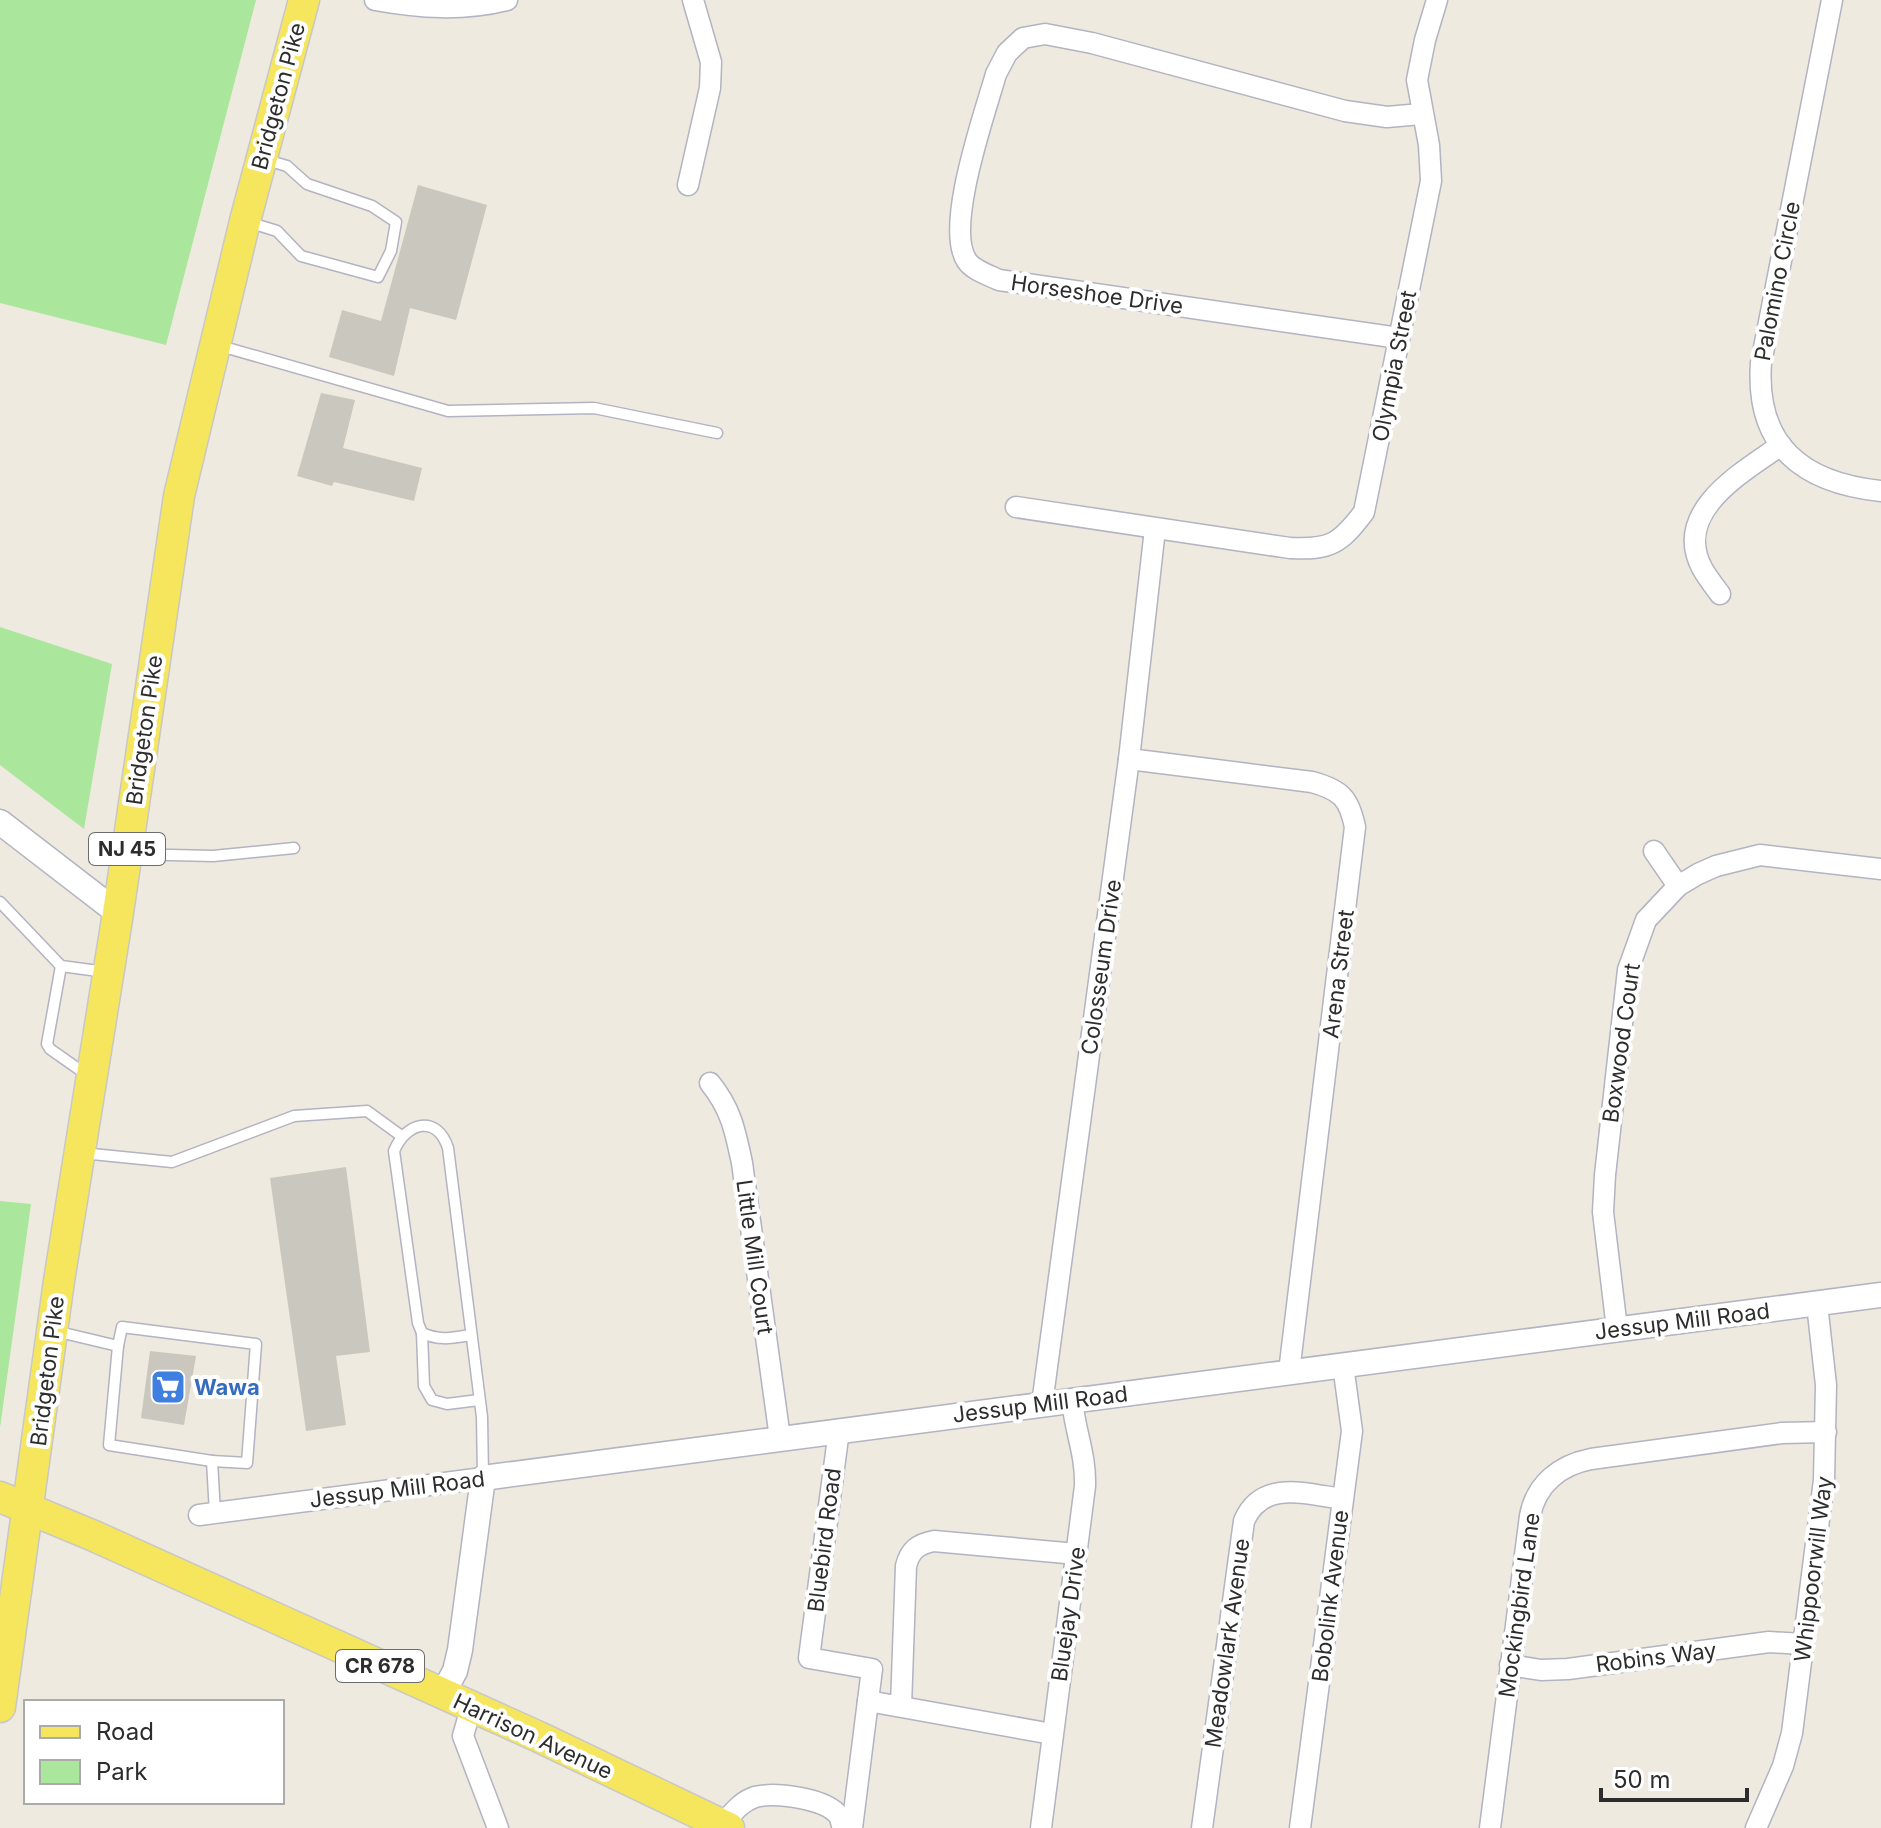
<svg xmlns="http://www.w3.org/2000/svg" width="1881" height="1828" font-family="Inter,sans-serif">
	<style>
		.green { fill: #aae69b }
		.building { fill: #cac7bf }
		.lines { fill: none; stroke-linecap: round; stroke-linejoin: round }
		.service-casing { stroke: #b3b3c1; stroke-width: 13 }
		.minor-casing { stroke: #b3b3c1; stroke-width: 23 }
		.tertiary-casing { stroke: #b3b3c1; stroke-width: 27 }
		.primary-casing { stroke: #c8c8c8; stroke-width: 33 }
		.service { stroke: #fff; stroke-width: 10 }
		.minor { stroke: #fff; stroke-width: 20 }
		.tertiary { stroke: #fff; stroke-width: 24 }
		.primary { stroke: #f5e65e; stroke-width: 30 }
		.labels { text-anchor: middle; stroke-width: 8; stroke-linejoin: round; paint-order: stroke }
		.shield { fill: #fff; stroke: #6c6c6c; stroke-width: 2 }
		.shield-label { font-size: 20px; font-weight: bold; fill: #2d2d2d }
		.street-label { font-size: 22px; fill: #2d2d2d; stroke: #fff }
		.shop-label { font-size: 22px; font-weight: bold; fill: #366cbe; stroke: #fff; text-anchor: start }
	</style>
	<rect width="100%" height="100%" fill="#efeadf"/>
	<!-- green -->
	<g class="green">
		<path d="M0,0H256L166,345L0,303Z"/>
		<path d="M0,627L112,664L84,829L0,765Z"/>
		<path d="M0,1201L31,1204L0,1428Z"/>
	</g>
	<!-- building -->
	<g class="building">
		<path d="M418,185L487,205L456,320L410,308L394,376L329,357L342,310L381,321Z"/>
		<path d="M321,393L355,400L343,448L422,468L414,501L334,482L332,486L297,476Z"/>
		<path d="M346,1167L370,1352L336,1356L346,1425L306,1431L270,1178Z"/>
		<path d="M150,1351L196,1356L184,1425L141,1418Z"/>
	</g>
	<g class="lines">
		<defs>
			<g id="service">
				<path d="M248,222L277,231L301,256L378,277L391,251L396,222L372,206L307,184L287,166L263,159"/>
				<path d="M217,345L448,411L594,408L717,433"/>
				<path d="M128,854L213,856L294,848"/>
				<path d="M0,902L61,966L106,972"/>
				<path d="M61,966L47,1044L50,1049L87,1075"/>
				<path d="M82,1153L172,1162L294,1116L367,1111L400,1135"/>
				<path d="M55,1331L118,1346L109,1445L212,1461L215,1513"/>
				<path d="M422,1333L424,1386L432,1400L447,1404L479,1400"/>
				<path d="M471,1335C452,1338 440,1341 422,1333L418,1323L394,1151C406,1122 437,1114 448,1148L482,1417L483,1476"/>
				<path d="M118,1346L122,1327L256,1344L247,1463L212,1461"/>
			</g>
			<g id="minor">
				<path d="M375,0C420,8 462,11 507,0"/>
				<path d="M1832,0L1761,363C1755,446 1803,483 1881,491"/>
				<path d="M688,185L710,88L711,62L693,0"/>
				<path d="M1399,338L999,280C988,275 973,270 967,261C944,228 985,113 996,74L1007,53L1023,38L1045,34L1092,43L1345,111L1387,117L1421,114"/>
				<path d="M1016,507L1290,548C1330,550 1340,544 1364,512L1431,181L1429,145L1417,80L1425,40L1437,0"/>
				<path d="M1720,594C1714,586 1707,577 1702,568C1672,511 1743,472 1781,445"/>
				<path d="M1129,759L1312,782C1341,790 1349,798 1355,827L1289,1372"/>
				<path d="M1654,851L1678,886"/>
				<path d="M710,1083C731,1109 735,1130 742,1163L780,1438"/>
				<path d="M1617,1329L1603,1212L1605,1175L1628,970L1646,920L1678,886L1698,874L1716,866L1760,855L1881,869"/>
				<path d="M1042,1404L1129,759L1155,529"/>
				<path d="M839,1430L809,1658L872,1669L852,1828"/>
				<path d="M199,1515L483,1478"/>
				<path d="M1510,1665L1541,1670L1568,1669L1769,1642L1803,1644"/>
				<path d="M868,1701L1052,1734"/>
				<path d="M901,1706L906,1566C910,1550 918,1544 934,1541L1077,1554"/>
				<path d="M471,1708L463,1736L498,1828"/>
				<path d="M722,1825C732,1814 740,1802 755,1797C775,1792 826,1798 839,1816C841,1819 841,1824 843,1828"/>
				<path d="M1041,1828L1085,1486C1086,1454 1075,1432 1072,1400"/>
				<path d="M1202,1828L1244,1521C1262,1479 1306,1494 1342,1499"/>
				<path d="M1300,1828L1352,1431L1343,1365"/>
				<path d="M1490,1828L1530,1516C1536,1484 1560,1465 1591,1459L1782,1433L1826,1432"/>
				<path d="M1756,1828L1783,1766L1792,1733L1824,1480L1826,1385L1817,1304"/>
			</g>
			<g id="tertiary">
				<path d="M0,822L118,913"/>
				<path d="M442,1695L455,1671L460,1650L483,1478L1881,1295"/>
			</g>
			<g id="primary">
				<path d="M0,1497L94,1536L539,1737L729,1828"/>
				<path d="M0,1707L59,1281L118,913L179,496L245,221L304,0"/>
			</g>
		</defs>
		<!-- service casing -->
		<use href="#service" class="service-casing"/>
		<!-- minor casing -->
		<use href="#minor" class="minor-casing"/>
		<!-- tertiary casing -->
		<use href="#tertiary" class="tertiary-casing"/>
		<!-- primary casing -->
		<use href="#primary" class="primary-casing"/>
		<!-- service -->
		<use href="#service" class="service"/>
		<!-- minor -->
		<use href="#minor" class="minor"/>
		<!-- tertiary -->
		<use href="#tertiary" class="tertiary"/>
		<!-- primary -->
		<use href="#primary" class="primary"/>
	</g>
	<!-- icons -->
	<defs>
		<symbol id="supermarket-square" viewBox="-11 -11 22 22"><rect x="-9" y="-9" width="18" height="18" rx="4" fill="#3f7fe0" stroke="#fff"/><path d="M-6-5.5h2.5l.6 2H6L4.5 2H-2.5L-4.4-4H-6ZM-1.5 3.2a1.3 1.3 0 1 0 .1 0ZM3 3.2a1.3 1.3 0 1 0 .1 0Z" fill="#fff"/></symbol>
	</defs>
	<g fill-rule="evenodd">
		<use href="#supermarket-square" x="148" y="1367" width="40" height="40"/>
	</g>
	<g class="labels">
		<!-- shield labels -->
		<g class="shield">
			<rect x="89" y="833" width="76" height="32" rx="6"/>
			<rect x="336" y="1650" width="88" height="32" rx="6"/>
		</g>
		<g class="shield-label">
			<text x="127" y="856">NJ 45</text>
			<text x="380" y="1673">CR 678</text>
		</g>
		<!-- street labels -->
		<g class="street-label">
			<text transform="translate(278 96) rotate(-75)" y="8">Bridgeton Pike</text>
			<text transform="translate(1777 281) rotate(-79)" y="8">Palomino Circle</text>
			<text transform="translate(1097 294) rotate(8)" y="8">Horseshoe Drive</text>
			<text transform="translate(1394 366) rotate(-79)" y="8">Olympia Street</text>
			<text transform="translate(144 730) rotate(-82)" y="8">Bridgeton Pike</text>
			<text transform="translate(1101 967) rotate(-82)" y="8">Colosseum Drive</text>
			<text transform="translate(1338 974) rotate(-83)" y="8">Arena Street</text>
			<text transform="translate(1621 1043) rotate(-82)" y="8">Boxwood Court</text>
			<text transform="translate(755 1257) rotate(82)" y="8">Little Mill Court</text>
			<text transform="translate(1682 1321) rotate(-7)" y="8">Jessup Mill Road</text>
			<text transform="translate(47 1371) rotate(-83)" y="8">Bridgeton Pike</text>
			<text transform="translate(1040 1404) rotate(-7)" y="8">Jessup Mill Road</text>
			<text transform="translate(397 1489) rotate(-7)" y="8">Jessup Mill Road</text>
			<text transform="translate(824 1540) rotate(-83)" y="8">Bluebird Road</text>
			<text transform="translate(1813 1569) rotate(-83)" y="8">Whippoorwill Way</text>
			<text transform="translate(1330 1596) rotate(-83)" y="8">Bobolink Avenue</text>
			<text transform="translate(1519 1605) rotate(-82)" y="8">Mockingbird Lane</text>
			<text transform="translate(1068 1614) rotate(-82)" y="8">Bluejay Drive</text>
			<text transform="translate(1227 1643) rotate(-82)" y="8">Meadowlark Avenue</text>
			<text transform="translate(1656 1657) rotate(-7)" y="8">Robins Way</text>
			<text transform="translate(533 1736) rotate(25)" y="8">Harrison Avenue</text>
		</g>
		<!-- shop labels -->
		<g class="shop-label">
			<text x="194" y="1395">Wawa</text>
		</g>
	</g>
	<!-- legend -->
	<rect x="24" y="1700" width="260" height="104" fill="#ffffff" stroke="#ababab" stroke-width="2"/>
	<rect x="40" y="1726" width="40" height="12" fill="#f5e65e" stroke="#ababab" stroke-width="2"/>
	<text x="96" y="1740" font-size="24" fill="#2d2d2d">Road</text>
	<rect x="40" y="1760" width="40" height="24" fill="#aae69b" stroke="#ababab" stroke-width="2"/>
	<text x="96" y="1780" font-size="24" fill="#2d2d2d">Park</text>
	<!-- scale -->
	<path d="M1601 1788v12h146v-12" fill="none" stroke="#2d2d2d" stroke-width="4"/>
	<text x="1613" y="1788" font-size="24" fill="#2d2d2d" stroke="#ffffff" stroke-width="6" paint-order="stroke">50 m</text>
</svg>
